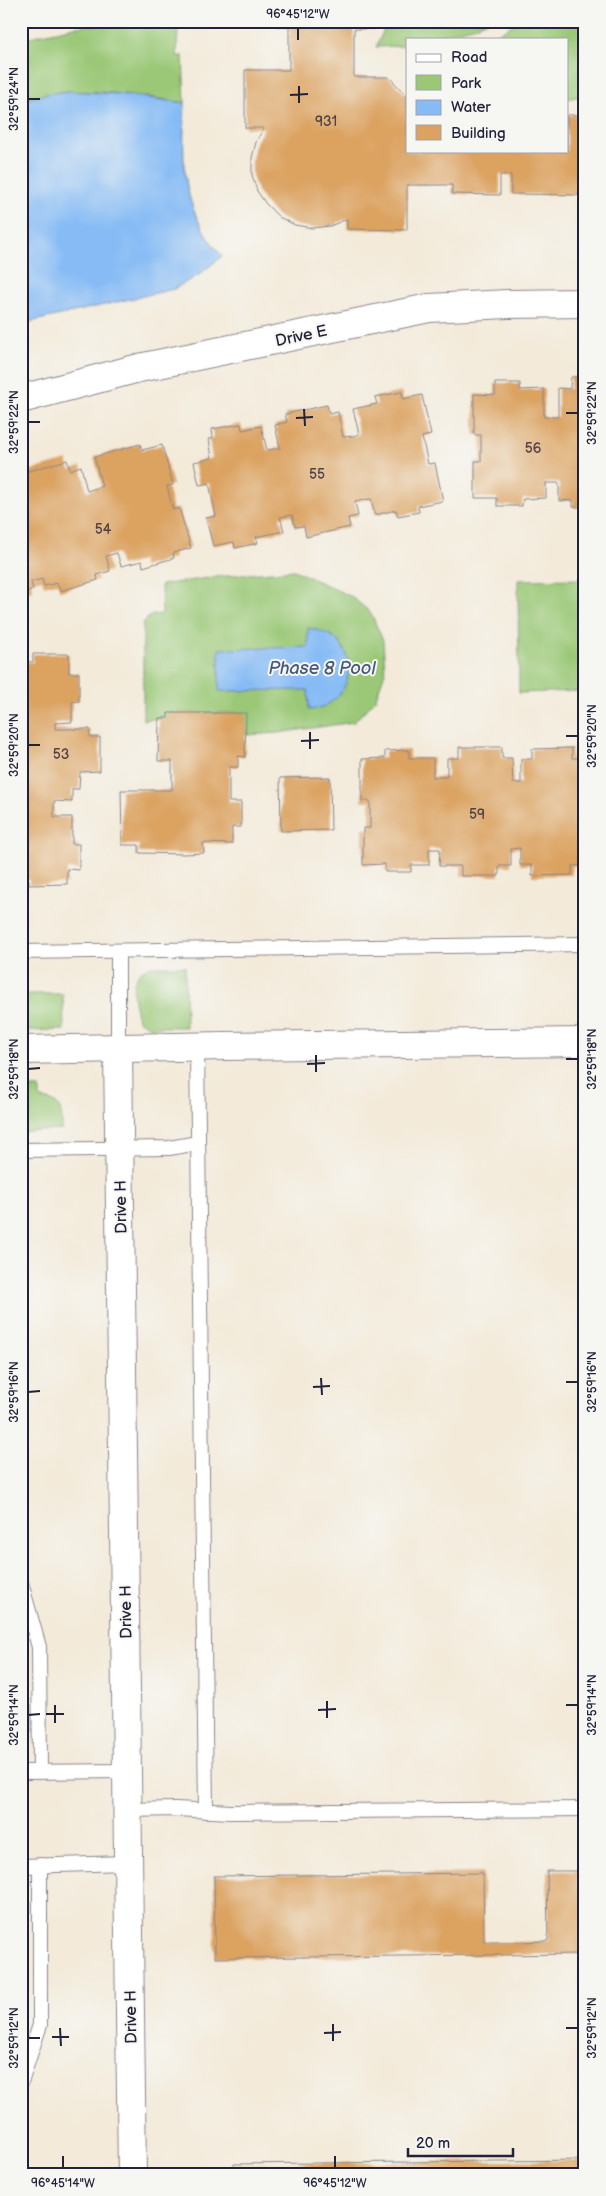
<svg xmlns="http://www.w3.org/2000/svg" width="606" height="2196" font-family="'Balsamiq Sans',sans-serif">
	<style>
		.green { fill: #9ac876; stroke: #5e7558 }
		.water { fill: #86bbf5; stroke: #546e98 }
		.building { fill: #dba261 }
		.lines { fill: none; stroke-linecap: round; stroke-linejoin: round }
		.service-casing { stroke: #8a868a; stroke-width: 16 }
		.minor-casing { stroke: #8a868a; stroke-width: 30 }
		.service { stroke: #fff; stroke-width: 14 }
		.minor { stroke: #fff; stroke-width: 28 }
		.ticks { fill: none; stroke: #22223b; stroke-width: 2 }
		.labels { text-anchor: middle; stroke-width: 4; stroke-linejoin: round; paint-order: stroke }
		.number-label { font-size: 14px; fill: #504244 }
		.street-label { font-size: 16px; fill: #22223b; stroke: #f6f6f2 }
		.water-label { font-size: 18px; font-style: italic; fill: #45587c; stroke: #f6f6f2 }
		.neatline { fill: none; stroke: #22223b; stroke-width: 2 }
		.ticks-label { font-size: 12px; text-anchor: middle; fill: #22223b }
	</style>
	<rect width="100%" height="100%" fill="#f6f6f2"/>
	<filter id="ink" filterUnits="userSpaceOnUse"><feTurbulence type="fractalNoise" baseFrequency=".02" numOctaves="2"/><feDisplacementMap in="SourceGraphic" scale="10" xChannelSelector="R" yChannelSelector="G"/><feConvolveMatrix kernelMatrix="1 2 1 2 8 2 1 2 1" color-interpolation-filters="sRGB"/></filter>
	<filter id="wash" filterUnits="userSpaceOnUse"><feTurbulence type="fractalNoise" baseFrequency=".0096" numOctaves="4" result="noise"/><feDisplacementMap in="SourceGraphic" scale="20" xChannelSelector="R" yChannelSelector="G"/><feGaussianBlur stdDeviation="1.12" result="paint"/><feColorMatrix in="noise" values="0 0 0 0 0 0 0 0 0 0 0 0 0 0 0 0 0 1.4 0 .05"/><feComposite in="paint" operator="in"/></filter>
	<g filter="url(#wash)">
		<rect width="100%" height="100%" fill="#f3ead9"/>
		<!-- green -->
		<g class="green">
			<path d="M381,21H488L474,27L447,33L436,39H407V46L376,47L385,27Z"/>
			<path d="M518,21H585V98L576,97L567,99V39H490Z"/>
			<path d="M113,23L178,24L177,56H183L185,103C130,94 76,84 21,101V39L74,27Z"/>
			<path d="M294,570L352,597L371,613L383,641L385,672L375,700L354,722L278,733L246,735L245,713H169L168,718L143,720V623L151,615L162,614L161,585L214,577Z"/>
			<path d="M582,579L584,691L519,693L518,580Z"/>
			<path d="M152,966H185L186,1027H150L138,1020C133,999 126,973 152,966Z"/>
			<path d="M21,994H63L64,1030L21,1031Z"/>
			<path d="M40,1088V1099C62,1100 62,1111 62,1130L22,1132L21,1088Z"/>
		</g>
		<!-- water -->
		<g class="water">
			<path d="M69,91L120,94L185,103C182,164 180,207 222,256L199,275L174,289L21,324V101L45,94Z"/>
			<path d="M308,628C318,630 330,633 337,640C362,667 344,707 309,710L308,690L219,691V649L308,647Z"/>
		</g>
		<g id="blocks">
			<!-- building -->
			<g class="building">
				<path d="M276,21H374V29H354V77H389L407,96V151H567V115H585V195L511,194V175H500V195L452,194V185H407V230L347,229V219L330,226L312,228L295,225L279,217L266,204L257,191L252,175V158L256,142L264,128H245V70H289V26H276Z"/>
				<path d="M571,377H585V507H573V500L559,501V483H546V498L523,499L522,506H497V498H475V461H481V435H474V394L495,395V383H520V390L544,389V417H558V388L570,389Z"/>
				<path d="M402,392L403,399L422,395L431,435L422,437L428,464L435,463L443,501L418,506L419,512L398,516L396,510L375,515L371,499L364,500L355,502L358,516L348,518L350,527L306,537L304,526L295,527L292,515L280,517L284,531L256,537L258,543L235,548L234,542L213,546L206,518L216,516L209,483L199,485L194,462L212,458L209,439L213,438L212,429L241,424L242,430L261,426L267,450L280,448L275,425L287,422L285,414L327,405L329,414L338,412L343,437L354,436L359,434L353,409L377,404L375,397Z"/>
				<path d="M140,444L142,450L162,445L173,485L167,486L173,510L179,508L191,548L173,553L174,558L143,567L142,561L121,566L117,553L106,556L110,571L97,575L98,580L60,591L57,583L44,586L42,579L31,582L33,590L21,593V508L23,507L21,484L27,482L25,472L67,460L70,470L81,466L87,491L102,486L94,457Z"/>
				<path d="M33,654H69V673H79V701L72,702V722L55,723V729H90V737H100V771L80,772L79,789H72V802L54,801V817H72V844H79V870L67,869V884L29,885V880H21V662H33Z"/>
				<path d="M168,713H246L245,757L238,756V767H229V802H241V827H232V844L203,843L204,853L185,854L139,853V845H122L121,790H172V761H158L159,718H168Z"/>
				<path d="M459,747H502V758H512L513,783H521V759H532V749L572,748V758H585V865L572,866V875L532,876V865H520V848L511,849V866H499V876H461V866H439L440,849H429V865H411V872H385V864L363,865V828H370V801H362V759L385,758V751L409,750V758H433V777H447V758H459Z"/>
				<path d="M330,777L331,830L281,831L280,778Z"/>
				<path d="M547,1871H585V1954L215,1958L214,1876L483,1873L484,1942H518L548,1941Z"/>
				<path d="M585,2160V2175H234V2164Z"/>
			</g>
		</g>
	</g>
	<g filter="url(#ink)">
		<use href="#blocks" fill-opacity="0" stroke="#8a868a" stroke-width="1"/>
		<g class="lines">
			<defs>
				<g id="service">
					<path d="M118,951V1049"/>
					<path d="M21,952L585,944"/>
					<path d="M197,1046L206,1811"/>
					<path d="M21,1150L169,1148L198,1143"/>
					<path d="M21,1583L39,1647L40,1772"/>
					<path d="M21,1772L127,1771"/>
					<path d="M127,1810L176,1809L231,1812L585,1809"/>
					<path d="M21,1866L128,1863"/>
					<path d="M21,2082L40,2025V1865"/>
				</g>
				<g id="minor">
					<path d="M21,399L139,368L429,308L507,304L585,303"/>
					<path d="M118,1049L132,2175"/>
					<path d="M21,1050L224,1046L585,1042"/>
				</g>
			</defs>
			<!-- service casing -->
			<use href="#service" class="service-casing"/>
			<!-- minor casing -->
			<use href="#minor" class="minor-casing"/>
			<!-- service -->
			<use href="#service" class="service"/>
			<!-- minor -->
			<use href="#minor" class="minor"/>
		</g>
	</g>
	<!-- ticks -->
	<path class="ticks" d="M298,28V40M299,86V103M290,95L308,94M28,99H40M304,409L305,426M566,413H578M296,418L313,417M28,422H40M310,732V749M566,736H578M301,741L319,740M28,745H40M316,1055V1072M566,1059H578M307,1064L325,1063M28,1069L40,1068M321,1378L322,1395M566,1382H578M313,1387L330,1386M28,1392L40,1391M327,1701V1718M55,1705V1723M566,1705H578M318,1710L336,1709M46,1714H64M28,1715L40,1714M333,2024V2041M60,2028L61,2046M566,2028H578M324,2033L341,2032M52,2037H69M28,2038H40M63,2156V2168M335,2156V2168"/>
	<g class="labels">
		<!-- number labels -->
		<g class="number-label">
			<text x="326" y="126">931</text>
			<text x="533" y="453">56</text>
			<text x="317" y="479">55</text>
			<text x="103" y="534">54</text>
			<text x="61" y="759">53</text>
			<text x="477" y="819">59</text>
		</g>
		<!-- street labels -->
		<g class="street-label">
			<text transform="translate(301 335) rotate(-12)" y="6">Drive E</text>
			<text transform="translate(120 1207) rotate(-91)" y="6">Drive H</text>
			<text transform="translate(125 1612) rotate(-91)" y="6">Drive H</text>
			<text transform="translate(130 2017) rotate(-91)" y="6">Drive H</text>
		</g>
		<!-- water labels -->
		<g class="water-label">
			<text x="322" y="674">Phase 8 Pool</text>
		</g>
	</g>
	<!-- margin -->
	<rect width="606" height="2196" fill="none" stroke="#f6f6f2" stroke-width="55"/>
	<!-- legend -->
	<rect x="406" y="38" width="162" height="115" fill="#f6f6f2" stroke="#a1a1a9"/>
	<rect x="416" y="54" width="25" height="8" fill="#ffffff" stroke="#a1a1a9"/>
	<text x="451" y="62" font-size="15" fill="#22223b">Road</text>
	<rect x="416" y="75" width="25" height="15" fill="#9ac876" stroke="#a1a1a9"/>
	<text x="451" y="88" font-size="15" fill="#22223b">Park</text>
	<rect x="416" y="100" width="25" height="15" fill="#86bbf5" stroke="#a1a1a9"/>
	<text x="451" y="112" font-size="15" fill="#22223b">Water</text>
	<rect x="416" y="125" width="25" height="15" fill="#dba261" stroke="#a1a1a9"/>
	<text x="451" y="138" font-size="15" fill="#22223b">Building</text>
	<!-- scale -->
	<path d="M408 2148v8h105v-8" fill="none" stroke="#22223b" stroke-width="2.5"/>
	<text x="416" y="2148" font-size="15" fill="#22223b" stroke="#f6f6f2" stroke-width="4" paint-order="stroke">20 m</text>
	<rect x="28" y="28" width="550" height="2140" class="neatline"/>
	<g class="ticks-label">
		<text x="298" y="18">96°45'12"W</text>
		<text transform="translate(14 99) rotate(-90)" y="4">32°59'24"N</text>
		<text transform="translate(592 413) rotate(-90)" y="4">32°59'22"N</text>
		<text transform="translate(14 422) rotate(-90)" y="4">32°59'22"N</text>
		<text transform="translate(592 736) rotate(-90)" y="4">32°59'20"N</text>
		<text transform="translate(14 745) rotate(-90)" y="4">32°59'20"N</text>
		<text transform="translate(592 1059) rotate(-90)" y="4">32°59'18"N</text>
		<text transform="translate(14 1069) rotate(-90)" y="4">32°59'18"N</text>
		<text transform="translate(592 1382) rotate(-90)" y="4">32°59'16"N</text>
		<text transform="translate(14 1392) rotate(-90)" y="4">32°59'16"N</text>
		<text transform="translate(592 1705) rotate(-90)" y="4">32°59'14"N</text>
		<text transform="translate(14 1715) rotate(-90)" y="4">32°59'14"N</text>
		<text transform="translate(592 2028) rotate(-90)" y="4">32°59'12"N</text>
		<text transform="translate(14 2038) rotate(-90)" y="4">32°59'12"N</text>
		<text x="63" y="2187">96°45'14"W</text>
		<text x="335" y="2187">96°45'12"W</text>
	</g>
</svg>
